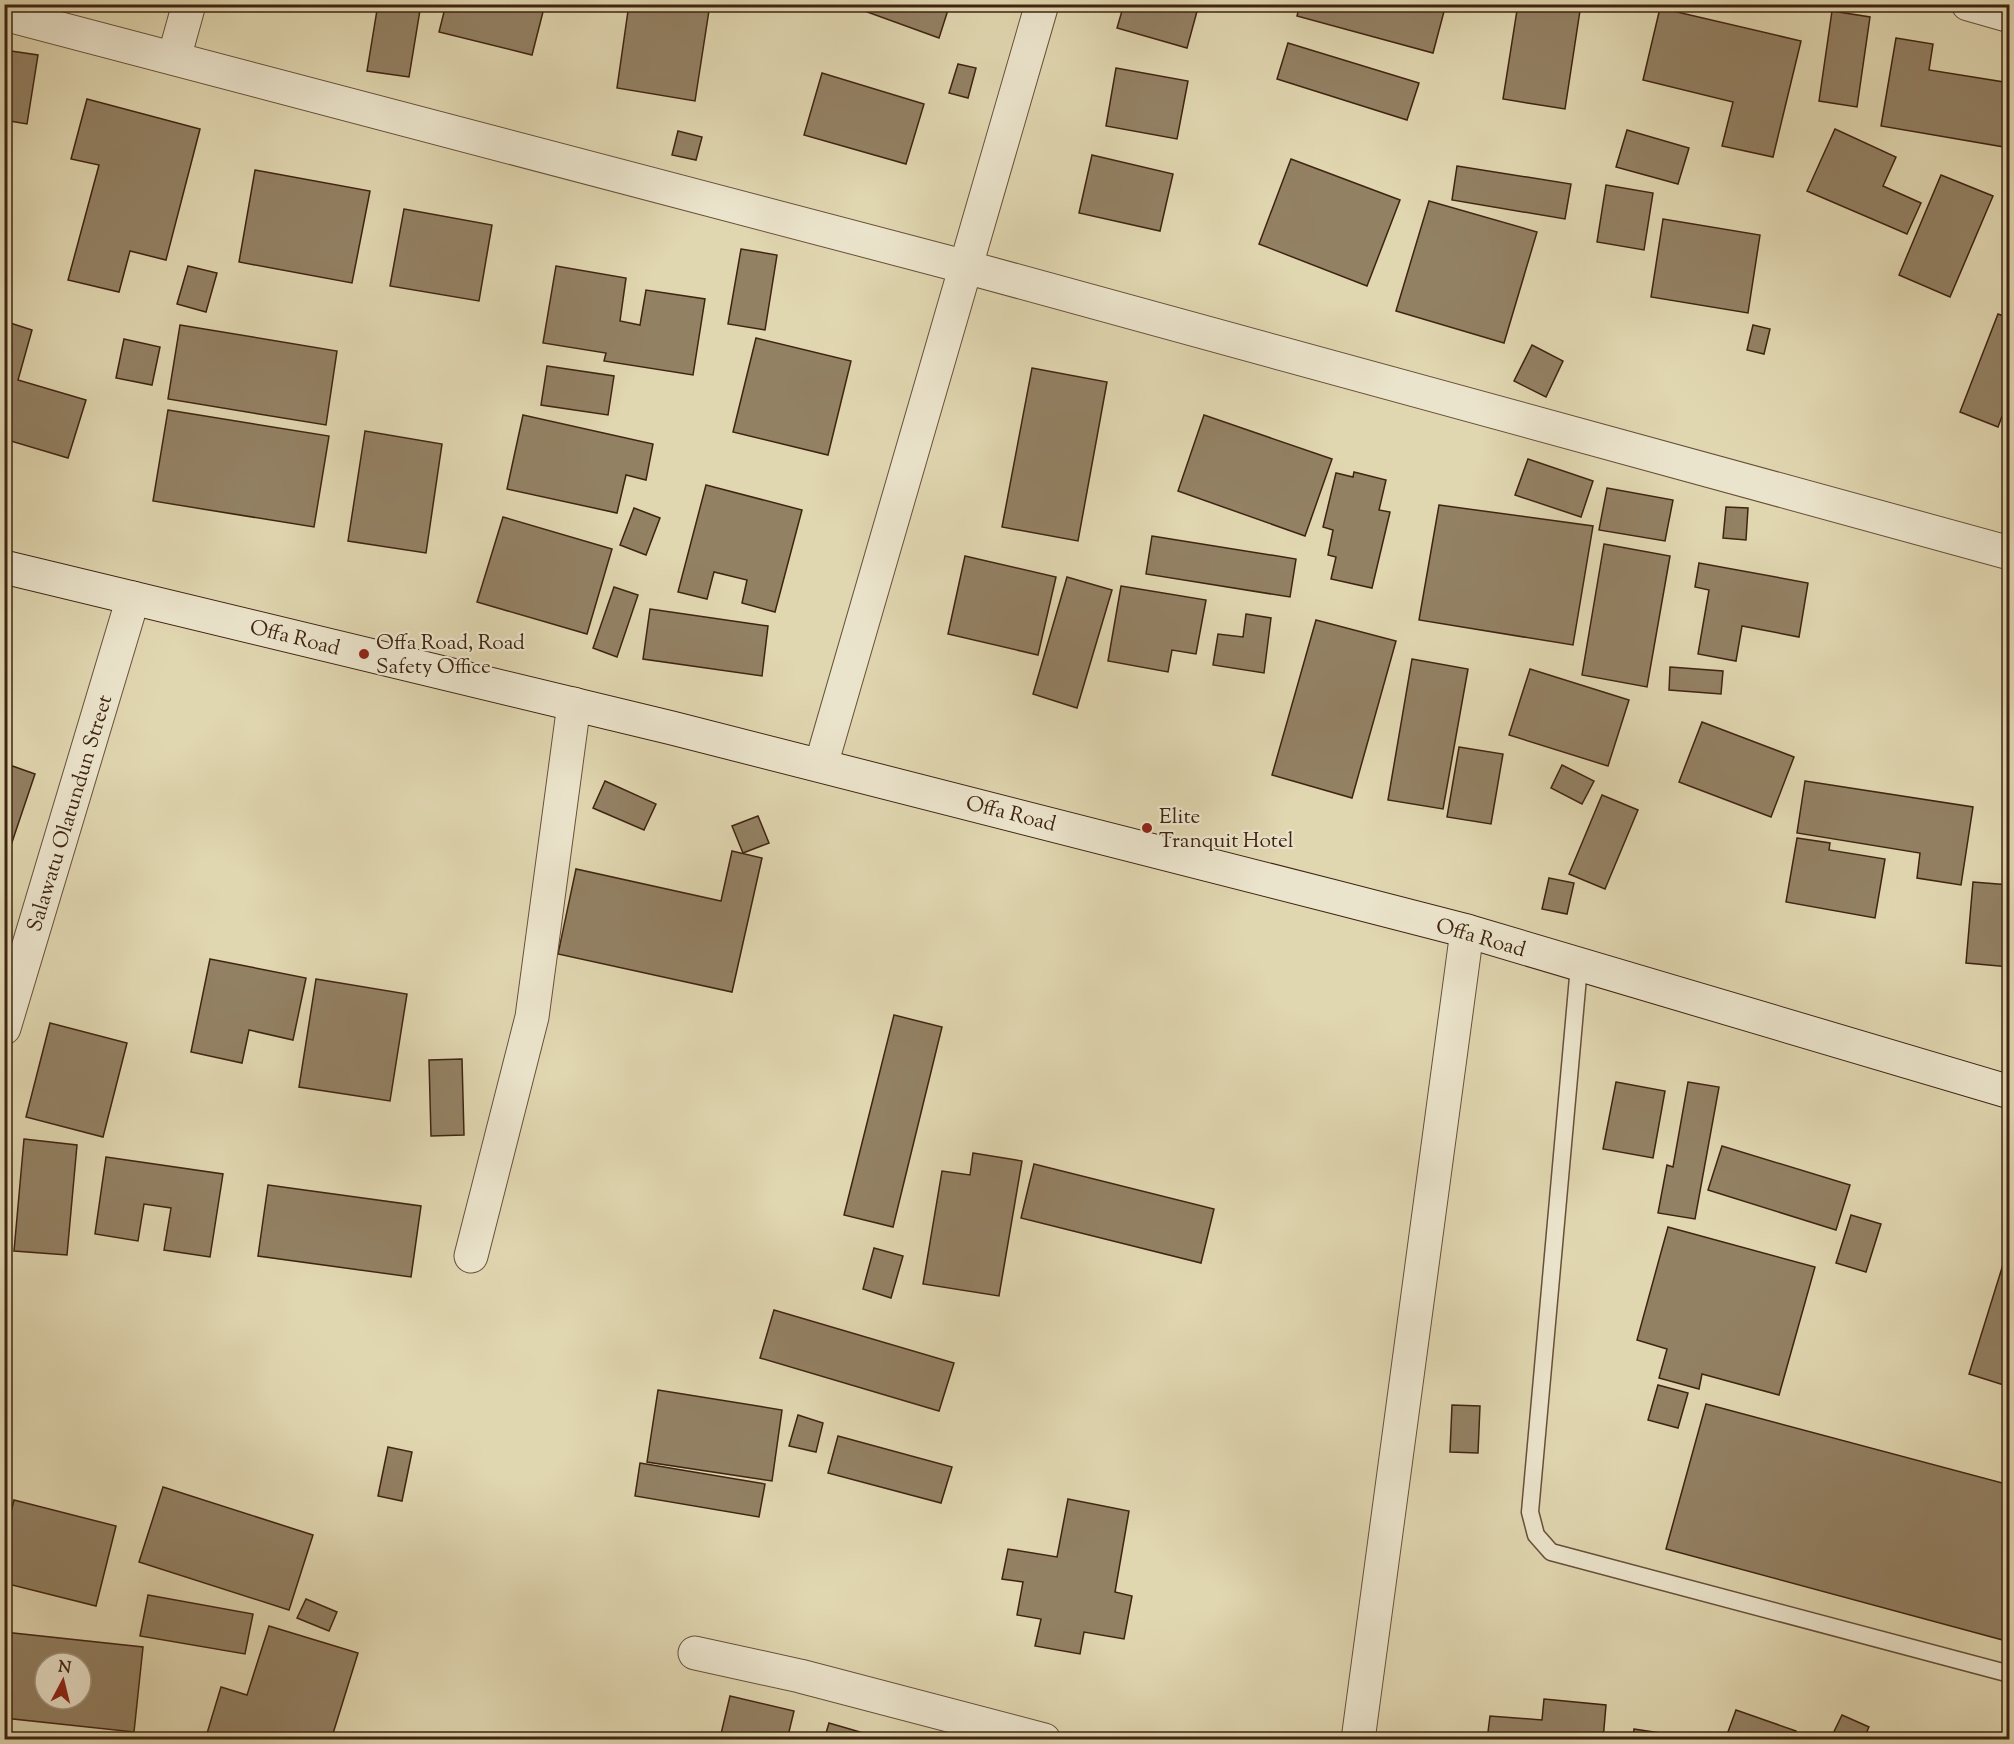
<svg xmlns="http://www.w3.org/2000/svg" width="2014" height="1744" font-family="'Sorts Mill Goudy',serif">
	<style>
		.building { fill: #938164; stroke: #3f2411; stroke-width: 1.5; fill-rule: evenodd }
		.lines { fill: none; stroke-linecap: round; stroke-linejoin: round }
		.lane-casing { stroke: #675039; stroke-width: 19 }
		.street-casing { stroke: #675039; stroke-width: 35 }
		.secondary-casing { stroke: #3f2411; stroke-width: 35 }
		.lane { stroke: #ebe4cc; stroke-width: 16 }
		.street { stroke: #ebe4cc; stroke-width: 33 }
		.secondary { stroke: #ebe4cc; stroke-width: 33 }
		.poi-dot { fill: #8f2418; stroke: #ebe4cc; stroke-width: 2 }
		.labels { text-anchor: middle; stroke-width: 4.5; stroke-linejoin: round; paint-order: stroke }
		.street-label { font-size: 21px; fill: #3f2411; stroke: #ebe4cc }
		.poi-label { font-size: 21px; fill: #3f2411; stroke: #ebe4cc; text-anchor: start }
	</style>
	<rect width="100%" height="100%" fill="#e0d6b0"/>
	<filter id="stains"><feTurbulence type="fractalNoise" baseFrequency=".00333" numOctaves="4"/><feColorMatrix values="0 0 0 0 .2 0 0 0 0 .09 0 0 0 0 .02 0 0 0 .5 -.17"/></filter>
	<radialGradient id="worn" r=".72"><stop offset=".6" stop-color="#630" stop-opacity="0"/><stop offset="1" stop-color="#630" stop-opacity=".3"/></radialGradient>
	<!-- building -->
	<g class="building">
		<path d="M378,4H421L409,77L367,71Z"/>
		<path d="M446,4H545L532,55L439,32Z"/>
		<path d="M629,4H710L695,101L617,88Z"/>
		<path d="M860,4H933L948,10L939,38L859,9Z"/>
		<path d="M1124,4H1199L1187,48L1117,28Z"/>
		<path d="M1300,4H1446L1433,53L1297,16Z"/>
		<path d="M1518,4H1581L1565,109L1503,99Z"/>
		<path d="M1660,8L1801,41L1773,157L1722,146L1733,102L1643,80Z"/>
		<path d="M1832,11L1870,17L1857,107L1819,101Z"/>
		<path d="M1896,38L1933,44L1929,70L2010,83V148L1881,126Z"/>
		<path d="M1288,43L1419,83L1407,120L1277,79Z"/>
		<path d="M4,50L38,55L27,124L4,120Z"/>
		<path d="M958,64L976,68L968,98L949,93Z"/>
		<path d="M1116,68L1188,81L1177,139L1106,126Z"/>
		<path d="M822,73L924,104L906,164L804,135Z"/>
		<path d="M87,99L200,129L166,260L130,251L119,292L68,280L99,165L71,159Z"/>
		<path d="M1835,129L1896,157L1883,186L1921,203L1907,234L1807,191Z"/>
		<path d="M1627,130L1689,148L1678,184L1616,167Z"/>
		<path d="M678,131L702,137L696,160L672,155Z"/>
		<path d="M1092,155L1173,174L1160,231L1079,213Z"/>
		<path d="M1291,159L1400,200L1367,286L1259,244Z"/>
		<path d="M1457,166L1571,184L1565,219L1452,200Z"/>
		<path d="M255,170L370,191L352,283L239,262Z"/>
		<path d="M1941,175L1993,196L1950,297L1899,275Z"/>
		<path d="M1606,185L1653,193L1644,250L1597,242Z"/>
		<path d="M1429,201L1537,232L1504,343L1396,311Z"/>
		<path d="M404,209L492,225L479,301L390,286Z"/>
		<path d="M1663,219L1760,235L1748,313L1651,297Z"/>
		<path d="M741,249L777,255L765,330L728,324Z"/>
		<path d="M188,266L217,273L206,312L177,304Z"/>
		<path d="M556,266L626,278L620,321L640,325L646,290L705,299L693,375L604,361L606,353L543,343Z"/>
		<path d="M1998,314L2010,318V395L1998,427L1960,412Z"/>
		<path d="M4,321L32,330L18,380L86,400L68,458L4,439Z"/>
		<path d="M180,325L337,351L326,425L168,399Z"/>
		<path d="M1753,325L1770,329L1764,354L1747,350Z"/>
		<path d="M756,338L851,361L828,455L733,432Z"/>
		<path d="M124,339L160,347L152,385L116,378Z"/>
		<path d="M1532,345L1563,361L1546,397L1514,381Z"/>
		<path d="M547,366L614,376L608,415L541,405Z"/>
		<path d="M1032,368L1107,382L1078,541L1002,527Z"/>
		<path d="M168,410L329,436L314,527L153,501Z"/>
		<path d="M523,415L653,444L646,480L626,475L617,513L507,489Z"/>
		<path d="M1204,415L1332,459L1305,536L1178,491Z"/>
		<path d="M365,431L442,444L426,553L348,541Z"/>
		<path d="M1528,459L1593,481L1581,517L1515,495Z"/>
		<path d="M1354,472L1386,480L1379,510L1390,512L1372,588L1331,579L1336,557L1328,555L1333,530L1323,527L1336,473L1353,477Z"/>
		<path d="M706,485L802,510L775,612L742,603L747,580L714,572L707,599L678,592Z"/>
		<path d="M1607,488L1673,500L1665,541L1599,530Z"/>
		<path d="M1439,505L1593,526L1573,645L1419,620Z"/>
		<path d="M1726,507L1748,508L1746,540L1723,538Z"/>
		<path d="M634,508L660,518L646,555L620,545Z"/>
		<path d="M503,517L612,549L587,634L477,602Z"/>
		<path d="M1152,536L1296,559L1290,597L1146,574Z"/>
		<path d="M1604,544L1670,556L1647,687L1582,675Z"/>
		<path d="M965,556L1056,577L1038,655L948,634Z"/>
		<path d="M1699,563L1808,583L1799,637L1742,626L1736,661L1698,654L1709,590L1695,587Z"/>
		<path d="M1067,577L1112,590L1077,708L1033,694Z"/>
		<path d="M1121,586L1206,600L1196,654L1172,650L1168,672L1108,661Z"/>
		<path d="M614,587L638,595L617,657L593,648Z"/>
		<path d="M650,609L768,626L762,676L643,659Z"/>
		<path d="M1246,614L1271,618L1264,673L1213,665L1218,634L1243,637Z"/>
		<path d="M1316,620L1396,641L1352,798L1272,775Z"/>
		<path d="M1412,659L1468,669L1443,809L1388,800Z"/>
		<path d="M1670,667L1723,671L1721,694L1669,690Z"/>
		<path d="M1530,669L1629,700L1608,766L1509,735Z"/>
		<path d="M1702,722L1794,757L1771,817L1679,782Z"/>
		<path d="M1459,747L1503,754L1491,824L1447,817Z"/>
		<path d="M4,763L35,774L4,866Z"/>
		<path d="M1562,765L1594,781L1582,804L1551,788Z"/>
		<path d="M605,781L656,804L644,830L593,808Z"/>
		<path d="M1805,781L1973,807L1961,885L1917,878L1920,853L1797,833Z"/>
		<path d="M1602,795L1638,810L1605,889L1569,874Z"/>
		<path d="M758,816L769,843L743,853L732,826Z"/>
		<path d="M1797,838L1830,843L1829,850L1885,859L1875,918L1786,902Z"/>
		<path d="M732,851L762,858L732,992L558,954L576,869L721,901Z"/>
		<path d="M1549,878L1574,883L1567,914L1542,909Z"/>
		<path d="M1973,882L2010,885V967L1966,963Z"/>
		<path d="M210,959L306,978L293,1040L249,1030L242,1063L191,1052Z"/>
		<path d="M316,979L407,994L390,1101L299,1087Z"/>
		<path d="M894,1015L942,1027L893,1227L844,1215Z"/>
		<path d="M50,1023L127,1043L103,1137L26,1117Z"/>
		<path d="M462,1059L464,1135L431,1136L429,1060Z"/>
		<path d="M1616,1082L1665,1091L1653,1158L1603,1149Z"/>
		<path d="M1688,1082L1719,1087L1695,1219L1658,1213L1667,1165L1673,1167Z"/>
		<path d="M24,1139L77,1145L67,1255L14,1251Z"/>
		<path d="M1722,1146L1850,1185L1836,1230L1708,1190Z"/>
		<path d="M973,1153L1022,1161L999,1296L923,1284L942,1171L970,1175Z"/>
		<path d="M106,1157L223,1174L210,1257L164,1250L171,1208L144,1204L138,1241L95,1234Z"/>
		<path d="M1034,1164L1214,1209L1201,1263L1021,1218Z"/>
		<path d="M268,1185L421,1206L411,1277L258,1256Z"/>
		<path d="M1851,1215L1881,1224L1866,1272L1836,1263Z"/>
		<path d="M1668,1227L1815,1267L1779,1395L1702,1374L1699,1389L1659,1378L1667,1349L1637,1340Z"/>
		<path d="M2010,1242V1387L1969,1374Z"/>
		<path d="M874,1248L903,1256L891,1298L863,1289Z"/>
		<path d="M774,1310L954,1363L939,1411L760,1358Z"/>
		<path d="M1658,1385L1688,1393L1678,1428L1648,1420Z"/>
		<path d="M658,1390L782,1410L772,1481L647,1462Z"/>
		<path d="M1706,1404L2010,1485V1642L1666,1549Z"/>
		<path d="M1452,1405L1480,1406L1478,1453L1450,1452Z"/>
		<path d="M798,1415L823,1423L816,1452L789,1446Z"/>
		<path d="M838,1436L952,1467L941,1503L828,1473Z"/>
		<path d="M388,1447L412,1452L402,1501L378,1496Z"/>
		<path d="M640,1463L765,1484L759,1517L635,1496Z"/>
		<path d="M163,1487L313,1535L289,1610L139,1562Z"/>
		<path d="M1068,1499L1129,1511L1115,1592L1132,1596L1124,1639L1084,1632L1080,1654L1035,1646L1041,1619L1017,1615L1023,1582L1002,1579L1008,1549L1057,1557Z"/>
		<path d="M14,1500L116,1526L96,1606L4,1583V1540Z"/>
		<path d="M148,1595L253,1614L245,1654L140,1636Z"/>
		<path d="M306,1599L337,1612L329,1631L297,1618Z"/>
		<path d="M269,1626L358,1653L331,1740H205L221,1687L247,1695Z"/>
		<path d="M4,1632L143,1647L134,1732L4,1718ZM45,1663H81V1699H45Z"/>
		<path d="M730,1696L794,1711L787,1740L720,1738Z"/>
		<path d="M1544,1699L1606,1705L1603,1740H1487L1490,1716L1542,1720Z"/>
		<path d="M1736,1710L1796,1731L1793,1740H1725Z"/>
		<path d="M1842,1715L1869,1727L1863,1740H1830Z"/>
		<path d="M829,1723L867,1734L865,1740H824Z"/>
		<path d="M1634,1729L1673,1735V1740H1633Z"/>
	</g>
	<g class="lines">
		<defs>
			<path id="lane" d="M1579,966L1530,1512L1536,1535L1551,1552L2010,1674"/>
			<g id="street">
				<path d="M1968,4L2010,16"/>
				<path d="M4,14L966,267L2010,553"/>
				<path d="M174,58L189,4"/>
				<path d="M821,765L1042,4"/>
				<path d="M4,1028L133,598"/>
				<path d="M471,1256L532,1017L574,704"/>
				<path d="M695,1653L800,1676L1044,1740"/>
				<path d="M1358,1740L1467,931"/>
			</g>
			<path id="secondary" d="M4,567L672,728L1335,897L1467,931L2010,1092"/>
		</defs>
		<!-- lane casing -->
		<use href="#lane" class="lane-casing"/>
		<!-- street casing -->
		<use href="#street" class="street-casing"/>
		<!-- secondary casing -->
		<use href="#secondary" class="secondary-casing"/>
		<!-- lane -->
		<use href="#lane" class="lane"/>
		<!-- street -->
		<use href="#street" class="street"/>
		<!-- secondary -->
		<use href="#secondary" class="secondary"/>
	</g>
	<!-- markers -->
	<g class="poi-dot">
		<circle cx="364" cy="654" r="6"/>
		<circle cx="1147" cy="828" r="6"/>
	</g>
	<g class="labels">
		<!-- street labels -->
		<g class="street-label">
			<text transform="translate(295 637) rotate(14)" y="7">Offa Road</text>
			<text transform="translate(69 813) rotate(-73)" y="7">Salawatu Olatundun Street</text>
			<text transform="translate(1011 813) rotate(14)" y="7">Offa Road</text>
			<text transform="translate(1481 937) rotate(16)" y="7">Offa Road</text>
		</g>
		<!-- poi labels -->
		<g class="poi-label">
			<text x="376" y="649">Offa Road, Road<tspan x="376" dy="24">Safety Office</tspan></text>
			<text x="1159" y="823">Elite<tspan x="1159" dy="24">Tranquit Hotel</tspan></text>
		</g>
	</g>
	<!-- margin -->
	<rect width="2014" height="1744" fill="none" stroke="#e0d6b0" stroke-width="24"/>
	<rect x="6" y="6" width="2002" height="1732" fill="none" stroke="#3f2411" stroke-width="3"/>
	<rect x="12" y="12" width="1990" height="1720" fill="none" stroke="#3f2411" stroke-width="1.5"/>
	<!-- north arrow -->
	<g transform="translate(63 1681) rotate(7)"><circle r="28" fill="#ebe4cc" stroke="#a69781" stroke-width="1.5"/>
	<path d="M0-4.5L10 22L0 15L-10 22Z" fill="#8f2418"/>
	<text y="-9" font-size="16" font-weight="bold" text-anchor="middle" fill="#3f2411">N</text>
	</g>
	<rect width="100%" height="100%" filter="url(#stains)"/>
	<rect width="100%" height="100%" fill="url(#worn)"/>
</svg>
